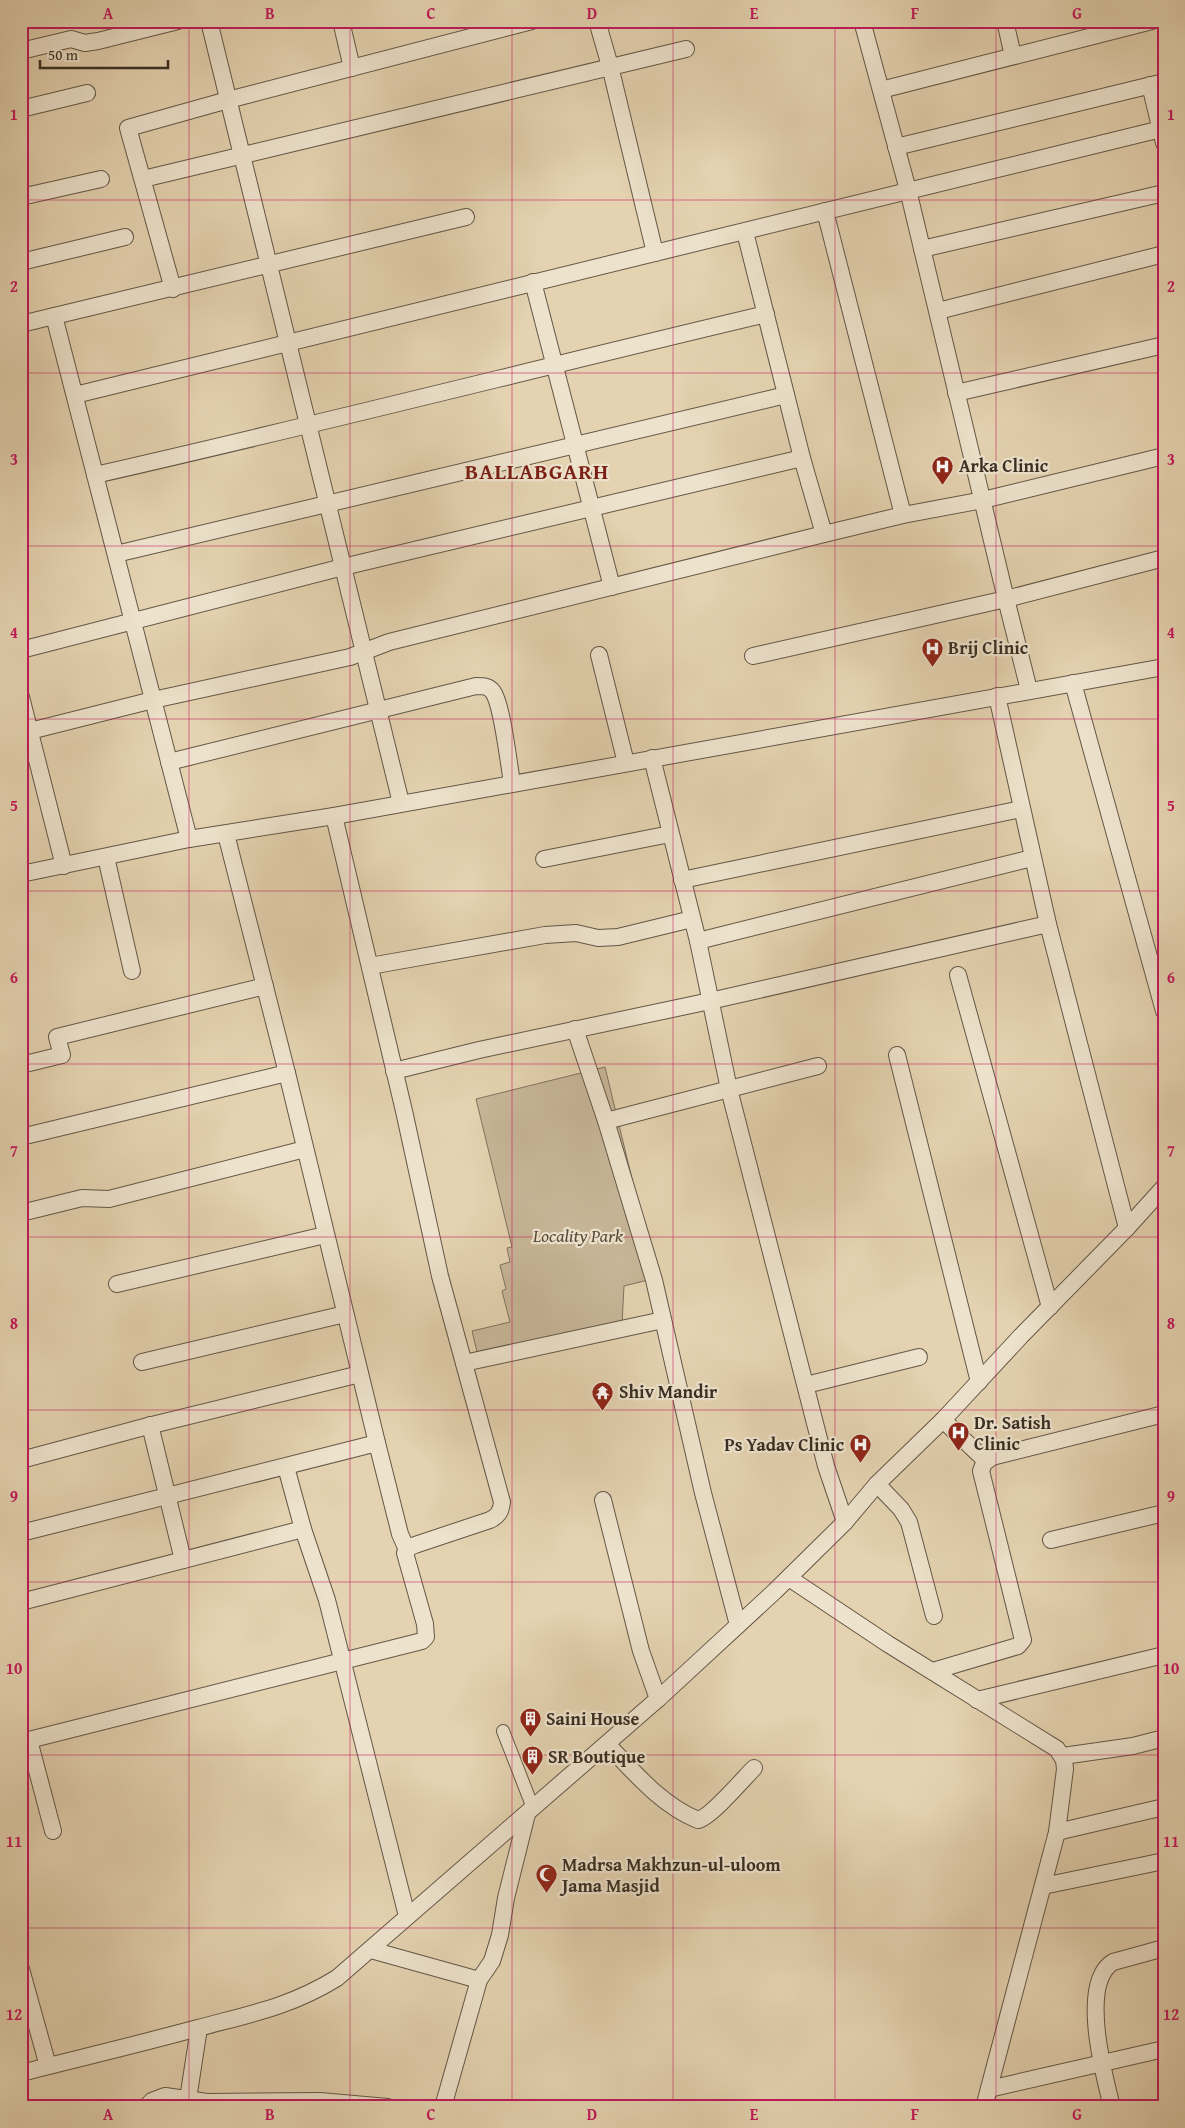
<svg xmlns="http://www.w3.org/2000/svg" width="1185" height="2128" font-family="'Gentium Book Plus',serif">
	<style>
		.green { fill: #c7b698; stroke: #80725e }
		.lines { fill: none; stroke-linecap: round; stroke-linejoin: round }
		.pedestrian-casing { stroke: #635746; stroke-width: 14 }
		.minor-casing { stroke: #635746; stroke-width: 18 }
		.pedestrian { stroke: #ede2cc; stroke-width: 12 }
		.minor { stroke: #ede2cc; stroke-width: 16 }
		.grid { fill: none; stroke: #c2185b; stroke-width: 1; stroke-opacity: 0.55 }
		.labels { text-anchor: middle; stroke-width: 4.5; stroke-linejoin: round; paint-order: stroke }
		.poi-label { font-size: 18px; font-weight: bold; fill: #382e23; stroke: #ede2cc; text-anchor: start }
		.park-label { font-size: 18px; font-style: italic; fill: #55493a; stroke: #ede2cc }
		.district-label { font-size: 22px; font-weight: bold; letter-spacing: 1px; fill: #7a1f14; stroke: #ede2cc }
		.neatline { fill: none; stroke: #c2185b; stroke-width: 2 }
		.grid-label { font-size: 16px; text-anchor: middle; font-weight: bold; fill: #c2185b }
	</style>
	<rect width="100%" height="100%" fill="#e4d2b0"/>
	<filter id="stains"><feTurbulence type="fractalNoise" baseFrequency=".004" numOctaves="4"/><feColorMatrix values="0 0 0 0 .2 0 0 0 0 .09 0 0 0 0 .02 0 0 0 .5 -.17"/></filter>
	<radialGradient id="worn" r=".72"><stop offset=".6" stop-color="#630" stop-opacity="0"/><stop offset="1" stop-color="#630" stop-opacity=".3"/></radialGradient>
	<!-- green -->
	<path class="green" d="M605,1067L656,1278L624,1286L622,1324L479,1360L472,1331L510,1322L502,1291L506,1289L500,1265L510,1262L507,1248L512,1247L476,1099Z"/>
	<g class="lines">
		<defs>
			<path id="pedestrian" d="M503,1731L533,1808"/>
			<g id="minor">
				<path d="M209,21L401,803"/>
				<path d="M341,21L352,68"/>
				<path d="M597,21L610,66L655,253"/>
				<path d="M862,21L908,190L1006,599L1029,690"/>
				<path d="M1005,21L1013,56"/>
				<path d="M21,51L71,39L85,43L98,41L178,21"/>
				<path d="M1150,85L1164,143"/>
				<path d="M881,90L1152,21"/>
				<path d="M21,109L87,93"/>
				<path d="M896,147L1164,82"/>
				<path d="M143,179L686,49"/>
				<path d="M21,197L101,179"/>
				<path d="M825,211L903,515"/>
				<path d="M745,232L802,458L824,534"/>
				<path d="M922,249L1164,193"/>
				<path d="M21,262L125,237"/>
				<path d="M533,282L612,587"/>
				<path d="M173,289L128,128L228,100L532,21"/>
				<path d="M938,311L1164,254"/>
				<path d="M54,316L189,839"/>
				<path d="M21,324L466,217"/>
				<path d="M956,393L1164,345"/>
				<path d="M75,395L1161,129"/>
				<path d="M95,475C320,424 542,367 766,314"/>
				<path d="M116,554L786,395"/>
				<path d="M21,650L343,567L802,458"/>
				<path d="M599,655L626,763"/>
				<path d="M753,656L1006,599L1164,558"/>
				<path d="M1073,683L1164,1011"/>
				<path d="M997,696L1048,924L1127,1228"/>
				<path d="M21,697L64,866"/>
				<path d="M30,731L153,700L350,657L389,642L824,534L903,515L983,500L1164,456"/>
				<path d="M652,758L698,941L729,1089L826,1466L845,1522"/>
				<path d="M169,762L476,686C483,686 489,686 493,692C502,704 509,765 512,783"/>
				<path d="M226,834L287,1073L377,1443L400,1534L407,1550"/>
				<path d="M106,857L132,971"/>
				<path d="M544,859L670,834"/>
				<path d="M21,874L189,839L334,816L1164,667"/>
				<path d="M682,880L1021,809"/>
				<path d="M698,941L1032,858"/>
				<path d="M370,966L545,935L576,933L598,938L618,937L692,919"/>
				<path d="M958,975L1050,1307"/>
				<path d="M575,1029L606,1121L654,1280L703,1493L738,1625"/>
				<path d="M897,1055L979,1382"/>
				<path d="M21,1065L62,1055L57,1037L265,986"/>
				<path d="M394,1071L479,1050L710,1001L1048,924"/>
				<path d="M606,1121L818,1066"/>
				<path d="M21,1137L287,1073"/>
				<path d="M21,1213L82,1198L109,1199L305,1149"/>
				<path d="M117,1284L325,1235"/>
				<path d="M142,1362L345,1314"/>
				<path d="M464,1363L663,1320"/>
				<path d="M806,1385L919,1357"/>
				<path d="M943,1420L986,1461"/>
				<path d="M150,1425L183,1560"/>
				<path d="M21,1460L148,1426L360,1374"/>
				<path d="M286,1467L303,1529L327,1600L407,1916"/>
				<path d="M877,1484L901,1509L909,1522L934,1616"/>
				<path d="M603,1500L641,1651L658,1699"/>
				<path d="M21,1533L377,1443"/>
				<path d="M1051,1540L1164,1513"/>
				<path d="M789,1578L888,1644L1057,1749L1064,1760L1065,1769L1057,1832L984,2107"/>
				<path d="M21,1602L303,1529"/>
				<path d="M933,1671L1018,1646L1023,1640L981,1471L984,1463L992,1457L1164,1414"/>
				<path d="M977,1700L1164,1655"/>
				<path d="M29,1740L53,1831"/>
				<path d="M21,1742L422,1641L426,1637L425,1624L405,1553L410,1547L415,1545L490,1520C498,1516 501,1512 502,1502L440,1276L404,1111L334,816"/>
				<path d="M607,1744C634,1772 661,1805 698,1820C711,1817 743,1779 754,1768"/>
				<path d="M1063,1756L1133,1746L1164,1738"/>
				<path d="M1057,1832L1164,1807"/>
				<path d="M1043,1886L1164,1861"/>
				<path d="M371,1950L479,1980"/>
				<path d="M21,1969L48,2066"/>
				<path d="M21,2073C80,2058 139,2044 198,2028C250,2014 290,2007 337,1978L658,1699L775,1591L845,1522L877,1484L943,1420L1021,1336L1127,1228L1164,1187"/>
				<path d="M989,2089L1164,2049"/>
				<path d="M146,2107L152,2101L165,2096L207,2102L320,2101L388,2107"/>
				<path d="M184,2107L188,2099L199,2028"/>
				<path d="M443,2107L479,1980L492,1961L500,1935L506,1898L527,1814"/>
				<path d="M1112,2107C1104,2075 1079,1983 1113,1962L1164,1948"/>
			</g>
		</defs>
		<!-- pedestrian casing -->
		<use href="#pedestrian" class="pedestrian-casing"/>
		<!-- minor casing -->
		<use href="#minor" class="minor-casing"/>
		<!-- pedestrian -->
		<use href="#pedestrian" class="pedestrian"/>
		<!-- minor -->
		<use href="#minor" class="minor"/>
	</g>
	<!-- grid -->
	<path class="grid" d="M189,21V2107M350,21V2107M512,21V2107M673,21V2107M835,21V2107M996,21V2107M21,200H1164M21,373H1164M21,546H1164M21,719H1164M21,891H1164M21,1064H1164M21,1237H1164M21,1410H1164M21,1582H1164M21,1755H1164M21,1928H1164"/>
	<!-- icons -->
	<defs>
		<symbol id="hospital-pin" viewBox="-11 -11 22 30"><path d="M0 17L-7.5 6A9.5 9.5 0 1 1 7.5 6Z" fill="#8f2418" stroke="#ede2cc"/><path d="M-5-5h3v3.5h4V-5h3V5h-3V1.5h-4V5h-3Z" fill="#fff"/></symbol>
		<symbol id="temple-pin" viewBox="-11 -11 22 30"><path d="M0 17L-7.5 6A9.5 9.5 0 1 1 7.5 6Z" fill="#8f2418" stroke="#ede2cc"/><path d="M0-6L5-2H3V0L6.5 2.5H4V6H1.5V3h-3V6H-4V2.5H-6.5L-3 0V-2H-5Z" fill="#fff"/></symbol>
		<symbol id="building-pin" viewBox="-11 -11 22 30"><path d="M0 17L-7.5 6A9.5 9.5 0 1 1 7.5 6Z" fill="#8f2418" stroke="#ede2cc"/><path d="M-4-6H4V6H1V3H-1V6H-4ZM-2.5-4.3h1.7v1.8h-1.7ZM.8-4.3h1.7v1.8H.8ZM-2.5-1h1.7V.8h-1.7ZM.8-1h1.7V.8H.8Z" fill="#fff"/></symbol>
		<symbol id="mosque-pin" viewBox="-11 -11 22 30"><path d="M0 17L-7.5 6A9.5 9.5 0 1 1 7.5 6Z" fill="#8f2418" stroke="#ede2cc"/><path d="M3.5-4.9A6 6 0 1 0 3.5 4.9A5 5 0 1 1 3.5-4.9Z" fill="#fff"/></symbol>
	</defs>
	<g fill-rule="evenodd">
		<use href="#hospital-pin" x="930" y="454" width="25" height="34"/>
		<use href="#hospital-pin" x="920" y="636" width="25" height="34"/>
		<use href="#temple-pin" x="590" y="1380" width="25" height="34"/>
		<use href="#hospital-pin" x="946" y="1420" width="25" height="34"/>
		<use href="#hospital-pin" x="848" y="1432" width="25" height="34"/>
		<use href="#building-pin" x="518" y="1706" width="25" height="34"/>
		<use href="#building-pin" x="520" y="1744" width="25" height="34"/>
		<use href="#mosque-pin" x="534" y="1862" width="25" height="34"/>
	</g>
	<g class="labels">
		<!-- poi labels -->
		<g class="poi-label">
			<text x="959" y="472">Arka Clinic</text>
			<text x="948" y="654">Brij Clinic</text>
			<text x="619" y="1398">Shiv Mandir</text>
			<text x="974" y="1429">Dr. Satish<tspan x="974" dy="21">Clinic</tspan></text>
			<text x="844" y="1451" text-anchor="end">Ps Yadav Clinic</text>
			<text x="546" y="1725">Saini House</text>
			<text x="548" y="1763">SR Boutique</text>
			<text x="562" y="1871">Madrsa Makhzun-ul-uloom<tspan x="562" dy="21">Jama Masjid</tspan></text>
		</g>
		<!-- park labels -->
		<g class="park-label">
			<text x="578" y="1242">Locality Park</text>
		</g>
		<!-- district labels -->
		<g class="district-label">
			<text x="537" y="479">BALLABGARH</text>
		</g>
	</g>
	<!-- margin -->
	<rect width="1185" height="2128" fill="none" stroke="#e4d2b0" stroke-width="55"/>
	<!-- scale -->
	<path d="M40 60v8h128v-8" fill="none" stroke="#382e23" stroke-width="2.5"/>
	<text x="48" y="60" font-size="15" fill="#382e23" stroke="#ede2cc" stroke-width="4" paint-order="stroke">50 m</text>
	<rect x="28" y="28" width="1130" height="2072" class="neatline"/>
	<g class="grid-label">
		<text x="108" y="19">A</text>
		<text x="270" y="19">B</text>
		<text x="431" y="19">C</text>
		<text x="592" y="19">D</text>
		<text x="754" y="19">E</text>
		<text x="915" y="19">F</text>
		<text x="1077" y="19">G</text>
		<text x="14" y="120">1</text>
		<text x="1171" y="120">1</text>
		<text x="14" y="292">2</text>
		<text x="1171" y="292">2</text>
		<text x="14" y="465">3</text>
		<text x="1171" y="465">3</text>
		<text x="14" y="638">4</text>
		<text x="1171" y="638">4</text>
		<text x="14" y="811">5</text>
		<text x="1171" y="811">5</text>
		<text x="14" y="983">6</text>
		<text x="1171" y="983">6</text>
		<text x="14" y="1156">7</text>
		<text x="1171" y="1156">7</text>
		<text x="14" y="1329">8</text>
		<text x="1171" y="1329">8</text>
		<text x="14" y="1502">9</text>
		<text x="1171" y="1502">9</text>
		<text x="14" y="1674">10</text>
		<text x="1171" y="1674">10</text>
		<text x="14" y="1847">11</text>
		<text x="1171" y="1847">11</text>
		<text x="14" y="2020">12</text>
		<text x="1171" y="2020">12</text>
		<text x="108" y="2120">A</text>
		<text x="270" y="2120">B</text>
		<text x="431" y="2120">C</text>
		<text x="592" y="2120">D</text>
		<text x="754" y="2120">E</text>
		<text x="915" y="2120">F</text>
		<text x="1077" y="2120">G</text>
	</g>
	<rect width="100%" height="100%" filter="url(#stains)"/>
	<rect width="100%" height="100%" fill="url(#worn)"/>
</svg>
